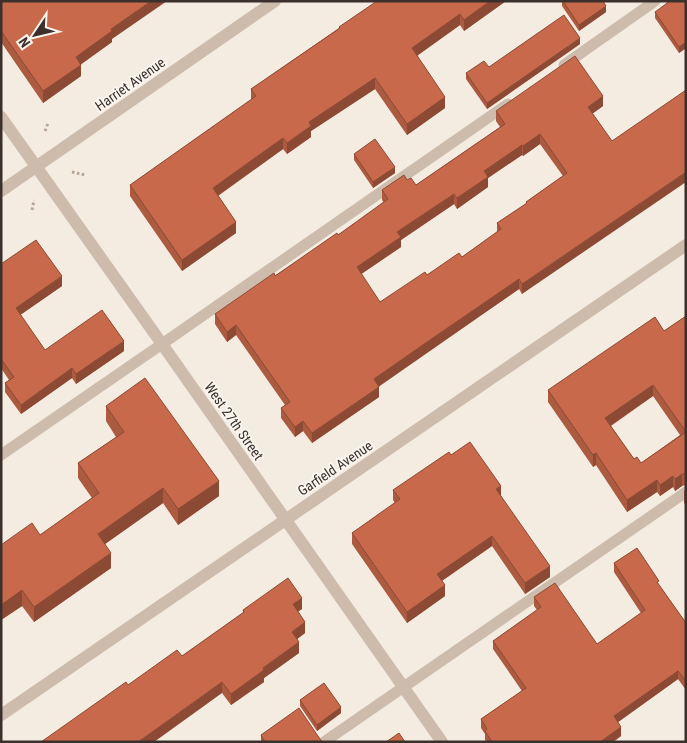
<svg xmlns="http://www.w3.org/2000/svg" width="687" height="743" font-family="'Roboto Condensed',sans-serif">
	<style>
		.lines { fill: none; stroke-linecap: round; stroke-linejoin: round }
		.path { stroke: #b9a596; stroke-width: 3; stroke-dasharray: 2.5 2.5; stroke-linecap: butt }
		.lane { stroke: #cdbbac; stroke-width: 11 }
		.street { stroke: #cdbbac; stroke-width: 12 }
		.wall { fill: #ac5a40; fill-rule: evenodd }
		.shaded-wall { fill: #8c4a34 }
		.building { fill: #c8694b; stroke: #8c4a34; fill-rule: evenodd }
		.labels { text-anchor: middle; stroke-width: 4; stroke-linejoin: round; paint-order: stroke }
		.street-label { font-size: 14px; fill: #3b302b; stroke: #fbf5ee }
	</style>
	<rect width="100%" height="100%" fill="#f4ebe1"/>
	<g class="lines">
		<!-- path -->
		<g class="path">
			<path d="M45,131L48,123"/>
			<path d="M72,172L85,175"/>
			<path d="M32,210L34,200"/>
		</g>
		<!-- lane -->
		<g class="lane">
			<path d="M564,65L655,1"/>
			<path d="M1,455L162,344L508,104"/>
			<path d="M324,742L686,492"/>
		</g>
		<!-- street -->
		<g class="street">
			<path d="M1,117L162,344L442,742"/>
			<path d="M1,191L275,1"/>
			<path d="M1,715L686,245"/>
		</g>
	</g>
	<!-- wall -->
	<g class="wall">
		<path d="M1,1L112,39V42L81,64V76L43,103L1,42Z"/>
		<path d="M506,1L464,31L460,25L417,56L445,108L407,135L375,89L311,131V137L287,154L283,149L218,196L236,233L182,271L130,196V185L251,100V89L339,28V27Z"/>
		<path d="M562,1H603L606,12L579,31L562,6Z"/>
		<path d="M686,1V48L679,53L655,18V12Z"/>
		<path d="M580,44L487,109L466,79V73Z"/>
		<path d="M603,106L593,113L522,294L519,289L378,386L379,397L312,443L303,431L295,437L281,418V408L285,405L236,335L227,342L215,324V314L338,235L384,203L382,200V190L407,180L416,185L500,127L496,121V111ZM540,144L563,176L526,202V204L497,223V232L462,257L427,275L380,302L361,274L401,247V240L454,204L457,209L488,187V178L522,155L523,156Z"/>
		<path d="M354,154L395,173L373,188L354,160Z"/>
		<path d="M1,264L62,286L20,315L45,350L124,351L76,384L72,378L21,414L5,392V383L9,380L1,368Z"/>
		<path d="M686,316V485L682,486L675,491L673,487L660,496L657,492L627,512L596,465L593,467L548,402V390L664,331ZM653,396L680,435L641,463L634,459L611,426Z"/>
		<path d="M106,406L219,496L178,525L163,503L105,544L111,568L34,622L22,606L1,620V545L40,535L92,498L78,478V463L116,437L106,421Z"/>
		<path d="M451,455L501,496L550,577L525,594L492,546L442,581L445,596L407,623L352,544V533L395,503L393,500V490Z"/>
		<path d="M686,489V505L684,503V491Z"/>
		<path d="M614,563L659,585L686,623V690L678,679L618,722L621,736L613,742H486L485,740V734L481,728V719L522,691L493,649V641L537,610L534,606V597L597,644L641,613L614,572Z"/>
		<path d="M302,609L298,611L305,633L297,639L299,653L264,678V682L231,705L222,693L128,685L182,656L243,613V610Z"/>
		<path d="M300,700L341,713L317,731L300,706Z"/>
		<path d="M261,735L322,742H261Z"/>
	</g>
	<!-- shaded-wall -->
	<g class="shaded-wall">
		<path d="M151,1H167L112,39V42L76,68V57L111,29Z"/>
		<path d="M490,1H506L464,31V20Z"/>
		<path d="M606,6V12L579,31V25Z"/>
		<path d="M460,14V25L412,59V48Z"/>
		<path d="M580,38V44L487,109V103Z"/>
		<path d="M686,42V48L679,53V47Z"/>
		<path d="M81,65V76L43,103V91Z"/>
		<path d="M375,78V89L311,131V137L287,154V143L309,122Z"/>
		<path d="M603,96V106L588,117V107Z"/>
		<path d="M445,97V108L407,135V124Z"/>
		<path d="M540,134V144L523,156V146Z"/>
		<path d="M283,138V149L213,199V188Z"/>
		<path d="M522,145V155L488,178V187L457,209V198L484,171Z"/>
		<path d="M395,167V173L373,188V182Z"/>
		<path d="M686,172V182L522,294V284Z"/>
		<path d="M454,194V204L401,240V247L357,277V267L397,232Z"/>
		<path d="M236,222V233L182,271V260Z"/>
		<path d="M62,276V286L16,318V308Z"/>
		<path d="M519,279V289L374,390V379Z"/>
		<path d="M236,325V335L227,342V332Z"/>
		<path d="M124,341V351L76,384V374Z"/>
		<path d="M72,368V378L21,414V405Z"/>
		<path d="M653,385V396L605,429V418Z"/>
		<path d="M379,387V397L312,443V433Z"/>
		<path d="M303,421V431L295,437V427Z"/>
		<path d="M596,453V465L593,467V455Z"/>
		<path d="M682,474V486L675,491V479Z"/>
		<path d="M673,476V487L660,496V485Z"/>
		<path d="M657,480V492L627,512V500Z"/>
		<path d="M219,481V496L178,525V509Z"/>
		<path d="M501,486V496L496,500V489Z"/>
		<path d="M163,488V503L98,549V534Z"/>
		<path d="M492,536V546L437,584V574Z"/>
		<path d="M111,553V568L34,622V607Z"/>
		<path d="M550,566V577L525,594V583Z"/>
		<path d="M445,585V596L407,623V612Z"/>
		<path d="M22,590V606L1,620V605Z"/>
		<path d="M302,598V609L293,615V604Z"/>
		<path d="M305,622V633L292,643V632Z"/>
		<path d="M299,642V653L264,678V682L231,705V694L263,668Z"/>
		<path d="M678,671V679L614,725V716Z"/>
		<path d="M222,682V693L154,742H138Z"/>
		<path d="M341,707V713L317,731V725Z"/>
		<path d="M621,727V736L613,742H600Z"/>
	</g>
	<!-- building -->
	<g class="building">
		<path d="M1,1H151L111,29L112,31L76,57L81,65L43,91L1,31Z"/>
		<path d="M377,1H490L464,20L460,14L412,48L445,97L407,124L375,78L309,122L311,126L287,143L283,138L213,188L236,222L182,260L130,185L256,96L251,89L340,28L339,27Z"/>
		<path d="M563,1H603L606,6L579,25Z"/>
		<path d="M670,1H686V42L679,47L655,12Z"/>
		<path d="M564,15L580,38L487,103L466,73L484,61L489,67Z"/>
		<path d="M575,56L603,96L588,107L612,141L686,90V172L522,284L519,279L427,342L374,379L379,387L312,433L303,421L295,427L281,408L290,402L236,325L227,332L215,314L274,273L275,276L337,233L338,235L388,199L382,190L404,175L407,180L411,178L416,185L505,124L496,111ZM540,134L567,173L526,202L527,203L497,223L501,229L462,257L459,253L427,275L425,272L380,302L357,267L401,237L397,232L454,194L457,198L488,177L484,171L522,145L523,146Z"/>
		<path d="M375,139L395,167L373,182L354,154Z"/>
		<path d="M36,240L62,276L16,308L45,350L102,310L124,341L76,374L72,368L21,405L5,383L14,377L1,359V264Z"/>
		<path d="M686,316V432L653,385L605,418L634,459L637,457L641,463L686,432V474H682L675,479L673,476L660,485L657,480L627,500L596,453L593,455L548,390L655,317L664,331Z"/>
		<path d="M145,378L219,481L178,509L163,488L98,534L111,553L34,607L22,590L1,605V545L32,523L40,535L99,493L78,463L124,432L106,406Z"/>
		<path d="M470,442L501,486L496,489L550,566L525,583L492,536L437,574L445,585L407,612L352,533L400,499L393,490L449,452L451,455Z"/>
		<path d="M637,548L659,581L657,582L686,623V681L678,671L614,716L621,727L600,742H492L485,731L487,729L481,719L526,688L493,641L541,607L534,597L555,583L597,644L645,610L614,563Z"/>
		<path d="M288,578L302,598L293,604L305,622L292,632L299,642L263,668L264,670L231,694L222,682L138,742H41L126,682L128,685L177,650L182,656L244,612L243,610Z"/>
		<path d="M324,683L341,707L317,725L300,700Z"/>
		<path d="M299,708L322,742H265L261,735Z"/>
		<path d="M399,733L405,742H386Z"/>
	</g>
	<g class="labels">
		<!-- street labels -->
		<g class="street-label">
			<text transform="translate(130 84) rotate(-35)" y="5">Harriet Avenue</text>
			<text transform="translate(234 421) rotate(55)" y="5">West 27th Street</text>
			<text transform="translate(335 468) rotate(-34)" y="5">Garfield Avenue</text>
		</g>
	</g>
	<!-- border -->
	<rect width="687" height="743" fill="none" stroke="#3b302b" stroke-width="5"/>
	<!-- north arrow -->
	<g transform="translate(35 35) rotate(235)" stroke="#fbf5ee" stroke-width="4" paint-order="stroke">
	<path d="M0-4L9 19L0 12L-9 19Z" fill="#3b302b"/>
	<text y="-8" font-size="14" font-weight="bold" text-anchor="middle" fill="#3b302b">N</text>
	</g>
</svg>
